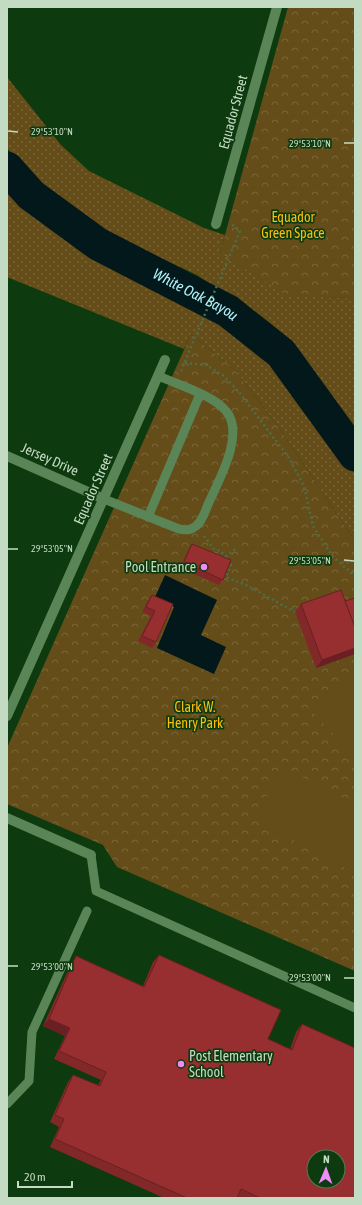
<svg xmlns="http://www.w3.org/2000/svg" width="362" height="1205" font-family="'Asap Condensed',sans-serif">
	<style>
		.grass { fill: url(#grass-dots) }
		.forest { fill: url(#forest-crowns) }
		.pitch { fill: #654d19 }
		.water { fill: #03181a }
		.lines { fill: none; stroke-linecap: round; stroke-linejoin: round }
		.river { stroke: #03181a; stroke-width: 33 }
		.path { stroke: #4a6f4a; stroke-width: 2.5; stroke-dasharray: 2 3; stroke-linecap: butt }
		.service { stroke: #598557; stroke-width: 9 }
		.minor { stroke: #598557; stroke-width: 10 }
		.wall { fill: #822829 }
		.shaded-wall { fill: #6a2022 }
		.building { fill: #972e30; stroke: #6a2022; fill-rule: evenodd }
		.ticks { fill: none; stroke: #c3dbc2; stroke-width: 1.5 }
		.poi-dot { fill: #ee8cf8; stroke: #0e3a0f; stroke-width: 1.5 }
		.labels { text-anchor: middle; stroke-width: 3.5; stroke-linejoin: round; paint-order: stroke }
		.street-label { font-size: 14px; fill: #c3dbc2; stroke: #0e3a0f }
		.park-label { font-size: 14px; fill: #fdbd0d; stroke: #0e3a0f }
		.poi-label { font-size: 14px; fill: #c3dbc2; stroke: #0e3a0f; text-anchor: end }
		.water-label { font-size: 15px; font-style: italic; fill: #aef2f9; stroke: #0e3a0f }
		.ticks-label { font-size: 10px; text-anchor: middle; fill: #c3dbc2; stroke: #0e3a0f; stroke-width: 3.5; stroke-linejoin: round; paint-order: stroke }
	</style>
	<defs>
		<pattern id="grass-dots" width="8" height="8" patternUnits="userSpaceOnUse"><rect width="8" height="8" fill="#654d19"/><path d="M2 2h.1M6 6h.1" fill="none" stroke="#796639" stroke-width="1.8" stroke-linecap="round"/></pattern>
		<pattern id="forest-crowns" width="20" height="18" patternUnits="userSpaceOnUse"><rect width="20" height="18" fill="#654d19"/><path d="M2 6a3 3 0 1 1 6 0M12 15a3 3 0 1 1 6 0" fill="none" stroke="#796639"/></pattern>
	</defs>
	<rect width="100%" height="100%" fill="#0e3a0f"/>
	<!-- grass -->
	<g class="grass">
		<path d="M7,77L61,145L89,171L204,228L225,235L220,253L289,296L355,298V438L313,375L276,330L197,275L82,221L38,184L7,148Z"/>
		<path d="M7,181L49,224L87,252L202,307L233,326L274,364L323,425L355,473V541L280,429L235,370L191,334L184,349L7,277Z"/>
	</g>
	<!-- forest -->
	<g class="forest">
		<path d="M288,7H355V298L289,297L220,253Z"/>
		<path d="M191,334L235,370L280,429L355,541V971L117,867L103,845L7,804V748Z"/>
	</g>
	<!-- pitch -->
	<g class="pitch">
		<path d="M355,671V757L312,711Z"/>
		<path d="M283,767L355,805V873L255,820Z"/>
	</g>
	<!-- water -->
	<path class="water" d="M165,575L217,600L201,635L226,647L214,674L157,648L174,607L155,597Z"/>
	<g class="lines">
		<!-- river -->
		<path class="river" id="s1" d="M7,168L31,195L98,244L228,311L281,353L355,455"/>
		<!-- path -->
		<g class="path">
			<path d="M185,363L206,365L224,376L239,392L289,458L304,486L313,526L333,557L355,576"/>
			<path d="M181,371L240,231L230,223"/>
			<path d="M204,536L214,549L221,551L231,565L226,577L248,586L295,612"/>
			<path d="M226,557L235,549"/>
		</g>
		<!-- service -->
		<g class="service">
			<path d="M104,499L179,529C186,530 190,531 196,526C203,521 206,508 210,500C220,478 245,433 226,411C213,395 178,385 159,376"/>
			<path d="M148,517L200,394"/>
			<path d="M91,855L96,891L355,1008"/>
			<path d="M7,1104L29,1081L32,1032L87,911"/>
		</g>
		<!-- minor -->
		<g class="minor">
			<path d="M216,224L277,7"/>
			<path d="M7,456L104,499"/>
			<path d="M7,716L165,360"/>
			<path d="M7,818L91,855"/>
		</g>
	</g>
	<!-- wall -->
	<g class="wall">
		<path d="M192,544L223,580L219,585L180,568L188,550Z"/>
		<path d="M152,595L173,604L156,642L152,648L138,641L151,616L142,612L148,600Z"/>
		<path d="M355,598V654L316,668L295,612L301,604L345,601Z"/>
		<path d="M159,955L268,1039L290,1049L296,1032L302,1024L355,1198H164L50,1147L59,1127L50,1122L68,1082L73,1075L98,1085L101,1080L54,1059L65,1036L43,1026L71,964L76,956L143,986L153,962Z"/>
	</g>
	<!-- shaded-wall -->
	<g class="shaded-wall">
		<path d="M355,648V654L316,668L322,660Z"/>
		<path d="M49,1019L70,1028L65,1036L43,1026Z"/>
	</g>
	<!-- building -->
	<g class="building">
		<path d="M192,544L231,560L223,580L184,562Z"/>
		<path d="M341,590L355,627V648L322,660L301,604Z"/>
		<path d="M152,595L173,604L156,642L142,636L155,611L146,607Z"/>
		<path d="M355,598V627L345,601Z"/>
		<path d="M159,955L281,1010L268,1039L292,1050L302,1024L355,1048V1198H260L241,1189L237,1198H187L55,1139L64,1119L55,1115L73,1075L100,1086L106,1072L59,1051L70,1028L49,1019L76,956L144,987ZM314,1157H338V1181H314Z"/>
	</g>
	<!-- ticks -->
	<path class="ticks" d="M8,131L18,132M344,143H354M8,549H18M344,560L354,561M8,966H18M344,978H354"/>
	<!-- markers -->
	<g class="poi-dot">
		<circle cx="204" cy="567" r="4"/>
		<circle cx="181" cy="1064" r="4"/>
	</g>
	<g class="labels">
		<!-- street labels -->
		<g class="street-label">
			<text transform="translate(233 112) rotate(-75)" y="5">Equador Street</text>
			<text transform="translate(50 459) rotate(24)" y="5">Jersey Drive</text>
			<text transform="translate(93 489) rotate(-66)" y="5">Equador Street</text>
		</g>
		<!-- park labels -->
		<g class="park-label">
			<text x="293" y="222">Equador<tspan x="293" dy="16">Green Space</tspan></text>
			<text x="195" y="712">Clark W.<tspan x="195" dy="16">Henry Park</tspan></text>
		</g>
		<!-- poi labels -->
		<g class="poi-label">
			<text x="196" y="572">Pool Entrance</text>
			<text x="189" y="1061" text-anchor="start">Post Elementary<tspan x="189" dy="16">School</tspan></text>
		</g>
		<!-- water labels -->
		<g class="water-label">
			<text dy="5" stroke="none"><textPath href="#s1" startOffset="229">White Oak Bayou</textPath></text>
		</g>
	</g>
	<g class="ticks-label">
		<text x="52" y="135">29°53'10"N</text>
		<text x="310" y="147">29°53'10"N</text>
		<text x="52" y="552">29°53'05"N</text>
		<text x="310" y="564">29°53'05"N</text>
		<text x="52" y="970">29°53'00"N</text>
		<text x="310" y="981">29°53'00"N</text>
	</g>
	<!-- border -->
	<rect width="362" height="1205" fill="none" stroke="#c3dbc2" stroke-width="16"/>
	<!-- north arrow -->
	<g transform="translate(326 1169) rotate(2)"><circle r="19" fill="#0e3a0f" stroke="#567a57"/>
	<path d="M0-3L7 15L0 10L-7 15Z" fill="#ee8cf8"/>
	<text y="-6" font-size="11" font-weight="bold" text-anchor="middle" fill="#c3dbc2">N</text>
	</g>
	<!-- scale -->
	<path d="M18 1181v6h54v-6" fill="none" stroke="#c3dbc2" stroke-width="2"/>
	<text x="24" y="1181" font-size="12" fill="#c3dbc2" stroke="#0e3a0f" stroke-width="3" paint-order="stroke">20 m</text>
</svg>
